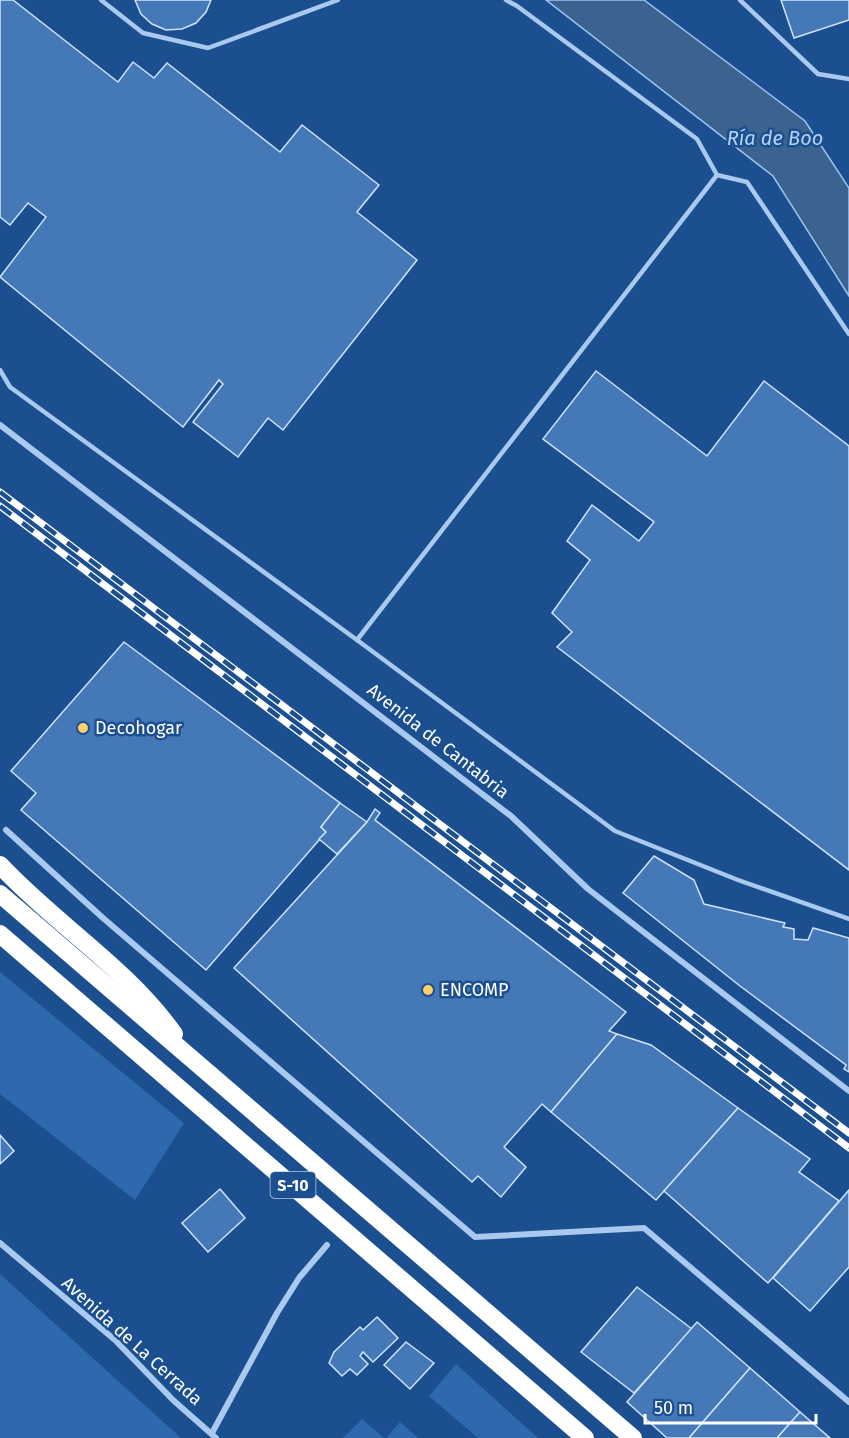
<svg xmlns="http://www.w3.org/2000/svg" width="849" height="1438" font-family="'Fira Sans',sans-serif">
	<style>
		.green { fill: #2e69ad }
		.water { fill: #3c6290; stroke: #9cc4f0; stroke-width: 1.5 }
		.building { fill: #4478b7; stroke: #cfe3fa; stroke-width: 1.5 }
		.lines { fill: none; stroke-linecap: round; stroke-linejoin: round }
		.service { stroke: #a9c9ee; stroke-width: 4.5 }
		.minor { stroke: #a9c9ee; stroke-width: 6 }
		.motorway { stroke: #fff; stroke-width: 18 }
		.rail-casing { stroke: #fff; stroke-width: 7 }
		.rail { stroke: #1b4f8f; stroke-width: 4.5; stroke-dasharray: 14; stroke-linecap: butt }
		.poi-dot { fill: #ffd166; stroke: #1b4f8f; stroke-width: 2 }
		.labels { text-anchor: middle; stroke-width: 5; stroke-linejoin: round; paint-order: stroke }
		.shield { fill: #1b4f8f; stroke: #bbcadd; stroke-width: 1.5 }
		.shield-label { font-size: 16px; font-weight: bold; fill: #fff }
		.poi-label { font-size: 18px; fill: #fff; stroke: #1b4f8f; text-anchor: start }
		.street-label { font-size: 18px; fill: #fff; stroke: #1b4f8f }
		.water-label { font-size: 20px; font-style: italic; fill: #b5d3f5; stroke: #1b4f8f }
	</style>
	<rect width="100%" height="100%" fill="#1b4f8f"/>
	<!-- green -->
	<g class="green">
		<path d="M0,972L184,1123L135,1200L0,1094Z"/>
		<path d="M0,1274L181,1438H0Z"/>
		<path d="M456,1364L538,1438H478L429,1396Z"/>
		<path d="M362,1419L384,1438H343Z"/>
		<path d="M400,1422L418,1438H386Z"/>
	</g>
	<!-- water -->
	<path class="water" d="M546,0H644L805,121L849,188V296L773,176Z"/>
	<!-- building -->
	<g class="building">
		<path d="M0,0H13L118,82L133,62L154,78L167,63L280,152L302,125L379,185L357,212L417,260L283,430L268,418L238,457L193,422L223,384L219,380L183,427L0,277L46,217L28,203L10,225L0,217Z"/>
		<path d="M135,0H211L206,12L196,23L182,29L166,30L152,24L141,14Z"/>
		<path d="M781,0H849V20L794,38Z"/>
		<path d="M596,371L707,456L764,381L849,446V870L557,647L572,632L552,613L590,560L567,541L592,505L639,541L654,522L543,439Z"/>
		<path d="M124,642L340,803L321,827L326,832L206,970L21,810L36,793L11,771Z"/>
		<path d="M340,803L367,822L337,854L319,839L326,832L321,827Z"/>
		<path d="M375,809L380,813L375,820L626,1012L609,1031L617,1034L551,1112L542,1104L504,1147L526,1167L501,1197L478,1176L472,1182L234,968L367,822Z"/>
		<path d="M654,856L694,880L704,904L785,923L783,927L794,929V939L808,940L813,928L849,938V1072L844,1069L846,1065L740,986L623,893Z"/>
		<path d="M617,1034L651,1045L738,1108L656,1200L551,1112Z"/>
		<path d="M738,1108L810,1159L799,1172L839,1201L768,1283L664,1191Z"/>
		<path d="M0,1135L14,1151L0,1164Z"/>
		<path d="M220,1189L245,1218L208,1252L182,1223Z"/>
		<path d="M849,1190V1267L810,1311L773,1278Z"/>
		<path d="M637,1287L692,1329L634,1393L581,1352Z"/>
		<path d="M377,1317L398,1338L373,1362L363,1352L360,1356L368,1364L357,1375L350,1369L342,1376L329,1363L334,1352L360,1327L363,1330Z"/>
		<path d="M697,1322L750,1368L689,1438H667L627,1402Z"/>
		<path d="M406,1342L434,1363L410,1389L384,1365Z"/>
		<path d="M750,1368L800,1412L777,1438H689Z"/>
		<path d="M800,1412L830,1438H777Z"/>
	</g>
	<g class="lines">
		<!-- service -->
		<g class="service">
			<path d="M101,0L143,33L208,48L338,0"/>
			<path d="M740,0L818,74L849,79"/>
			<path d="M717,175L747,182L849,334"/>
			<path d="M0,370L10,387L357,640L717,175L697,139L517,6L506,0"/>
			<path d="M357,640L615,831L738,880L849,919"/>
		</g>
		<!-- minor -->
		<g class="minor">
			<path d="M0,425L511,816L588,889L849,1091"/>
			<path d="M6,830L103,918L475,1237L644,1228L849,1402"/>
			<path d="M0,1243L115,1340L173,1400L216,1438"/>
			<path d="M212,1433L277,1313L299,1278L327,1245"/>
		</g>
		<!-- motorway -->
		<g class="motorway">
			<path d="M0,865C56,925 126,967 174,1034"/>
			<path d="M0,894L633,1438"/>
			<path d="M0,934L585,1438"/>
		</g>
		<defs>
			<g id="rail">
				<path d="M0,492L849,1133"/>
				<path d="M0,506L849,1148"/>
			</g>
		</defs>
		<!-- rail casing -->
		<use href="#rail" class="rail-casing"/>
		<!-- rail -->
		<use href="#rail" class="rail"/>
	</g>
	<!-- markers -->
	<g class="poi-dot">
		<circle cx="83" cy="728" r="6"/>
		<circle cx="428" cy="990" r="6"/>
	</g>
	<g class="labels">
		<!-- shield labels -->
		<rect class="shield" x="270.5" y="1172" width="45" height="26" rx="4.5"/>
		<g class="shield-label">
			<text x="293" y="1191">S-10</text>
		</g>
		<!-- poi labels -->
		<g class="poi-label">
			<text x="95" y="734">Decohogar</text>
			<text x="440" y="996">ENCOMP</text>
		</g>
		<!-- street labels -->
		<g class="street-label">
			<text transform="translate(438 741) rotate(38)" y="6">Avenida de Cantabria</text>
			<text transform="translate(132 1341) rotate(42)" y="6">Avenida de La Cerrada</text>
		</g>
		<!-- water labels -->
		<g class="water-label">
			<text x="775" y="145">Ría de Boo</text>
		</g>
	</g>
	<!-- scale -->
	<path d="M645 1414v9h171v-9" fill="none" stroke="#ffffff" stroke-width="3"/>
	<text x="654" y="1414" font-size="18" fill="#ffffff" stroke="#1b4f8f" stroke-width="4.5" paint-order="stroke">50 m</text>
</svg>
